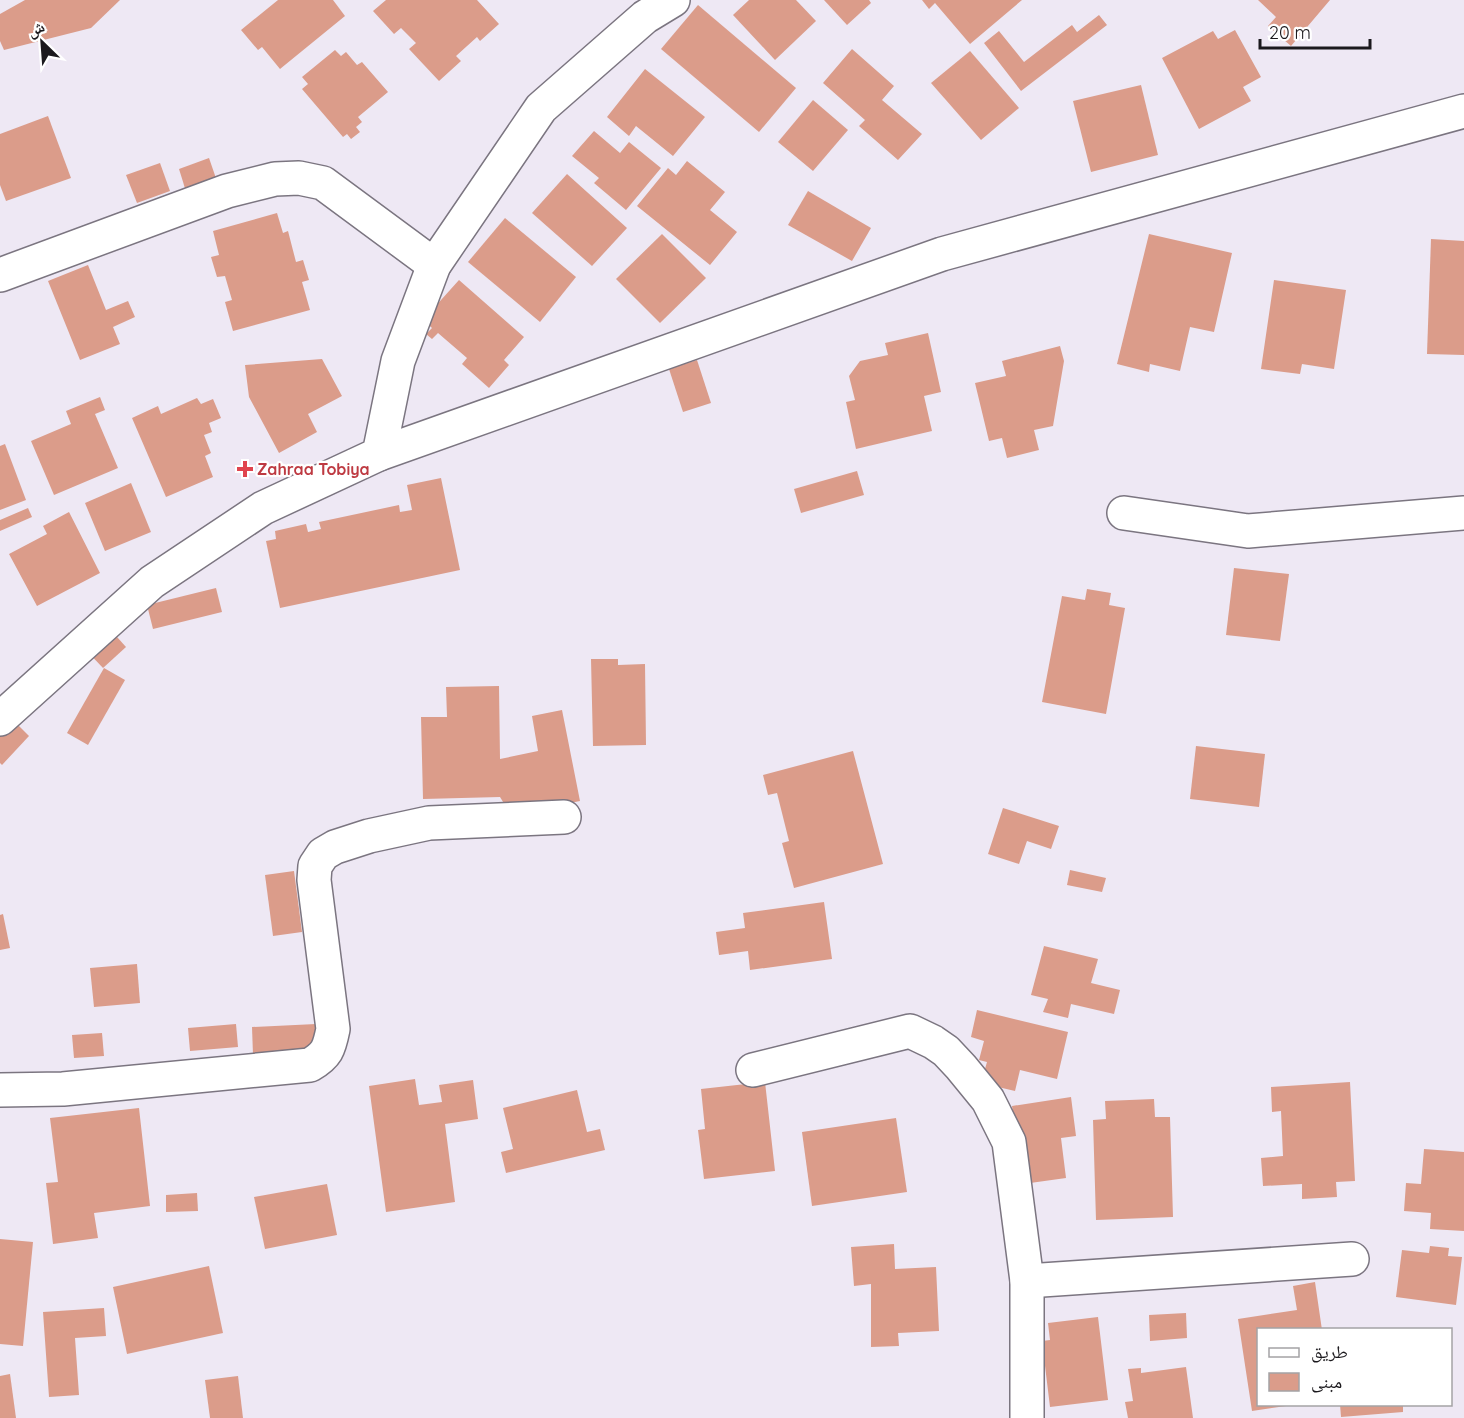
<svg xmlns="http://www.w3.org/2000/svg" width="1464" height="1418" font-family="Quicksand,'Noto Naskh Arabic',sans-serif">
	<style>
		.building { fill: #db9c8a }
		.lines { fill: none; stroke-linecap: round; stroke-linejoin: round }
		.minor-casing { stroke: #7b7580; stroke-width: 36 }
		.minor { stroke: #fff; stroke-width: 33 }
		.health-dot { fill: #e0444e; stroke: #fff; stroke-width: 2 }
		.labels { text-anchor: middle; stroke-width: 4.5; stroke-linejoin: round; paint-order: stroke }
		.health-label { font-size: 16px; font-weight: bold; fill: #be3a42; stroke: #fff; text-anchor: start }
	</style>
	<rect width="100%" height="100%" fill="#eee8f4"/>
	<!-- building -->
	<g class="building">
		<path d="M25,0H120L91,28L4,50L0,41V14Z"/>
		<path d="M278,0H333L345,16L280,69L262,47L258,50L241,30Z"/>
		<path d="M386,0H477L499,24L480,41L477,37L456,56L461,61L439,81L409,49L416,43L401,28L394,34L373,11Z"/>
		<path d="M749,0H796L816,21L775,60L733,15Z"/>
		<path d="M824,0H869L871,3L847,25Z"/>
		<path d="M922,0H1022L970,44L935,3L929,9Z"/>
		<path d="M1258,0H1330L1291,46L1268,26L1276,17Z"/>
		<path d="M698,5L796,88L759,132L661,49Z"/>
		<path d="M1099,15L1107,25L1021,91L984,43L999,31L1024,62L1072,25L1077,32Z"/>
		<path d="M1235,30L1261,77L1243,87L1251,101L1199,129L1162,58L1213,31L1218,39Z"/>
		<path d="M852,49L894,86L882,100L922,134L898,160L859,126L865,120L823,83Z"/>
		<path d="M335,50L341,56L346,52L357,65L362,62L388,92L358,117L362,122L356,127L360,132L351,139L347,134L343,137L302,89L308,84L302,77Z"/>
		<path d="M970,51L1019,108L981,140L931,83Z"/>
		<path d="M645,69L705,117L673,156L636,126L629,136L607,117Z"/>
		<path d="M1141,85L1158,155L1091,172L1073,101Z"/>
		<path d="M813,100L848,130L813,171L778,142Z"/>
		<path d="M48,116L71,178L6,201L0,185V134Z"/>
		<path d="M594,131L620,153L629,142L661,168L626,210L594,183L599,178L572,156Z"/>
		<path d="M209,158L219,187L188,198L179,169Z"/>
		<path d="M687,161L725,192L710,210L737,232L710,265L637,206L668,168L676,175Z"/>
		<path d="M160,163L170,191L137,203L126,175Z"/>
		<path d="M567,174L627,228L592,266L532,213Z"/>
		<path d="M808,191L871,228L852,261L788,225Z"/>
		<path d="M277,213L283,233L288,231L296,262L303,260L309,280L302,282L310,310L233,331L225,302L232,300L225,276L217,277L211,257L219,255L213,231Z"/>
		<path d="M505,218L576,277L540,322L468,262Z"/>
		<path d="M662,234L706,278L660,323L616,279Z"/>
		<path d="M1149,234L1232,253L1214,332L1190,327L1180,371L1150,364L1149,372L1117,364Z"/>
		<path d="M1431,239L1464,241V355L1427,354Z"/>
		<path d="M88,265L106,310L128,301L135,317L113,327L120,344L80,360L48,281Z"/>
		<path d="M459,280L524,337L504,360L509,365L489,388L462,364L467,358L438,333L432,339L426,334L432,328L423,320Z"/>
		<path d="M1274,280L1346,290L1334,369L1302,364L1300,374L1261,369Z"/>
		<path d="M928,333L941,392L924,396L932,431L856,449L846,402L855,400L849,376L860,361L888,355L885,343Z"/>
		<path d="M1060,346L1064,361L1053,426L1034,430L1039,450L1007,458L1002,438L989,441L975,383L1006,376L1002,361Z"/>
		<path d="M322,359L342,396L308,414L317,432L279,453L249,397L245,365Z"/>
		<path d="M697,360L711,403L683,412L669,369Z"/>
		<path d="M100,397L105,410L95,414L118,468L54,495L31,441L71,424L66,411Z"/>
		<path d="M197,398L201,404L213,399L221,418L209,423L212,432L204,435L211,453L205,456L213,477L166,497L132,418L158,406L161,414Z"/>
		<path d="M5,444L26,500L0,510V446Z"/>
		<path d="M857,471L864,495L801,513L794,489Z"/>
		<path d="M441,478L460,570L280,608L266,541L276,539L275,531L306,524L308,532L321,529L319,522L399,505L400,512L412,510L407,485Z"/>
		<path d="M131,483L151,532L105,551L85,503Z"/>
		<path d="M28,508L32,517L0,531V520Z"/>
		<path d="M69,512L100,573L37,606L9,554L47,534L43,526Z"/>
		<path d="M1234,568L1289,574L1280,641L1226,635Z"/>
		<path d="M216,588L222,612L153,629L147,605Z"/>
		<path d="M1087,589L1111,593L1109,605L1125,608L1106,714L1042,702L1062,596L1085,600Z"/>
		<path d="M108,627L126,647L103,668L84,648Z"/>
		<path d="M591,659H618V665L645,664L646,745L593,746Z"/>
		<path d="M104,668L125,680L88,745L67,733Z"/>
		<path d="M499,686L500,759L538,751L532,716L562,710L580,801L511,815L500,797L423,799L421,717H447L446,687Z"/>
		<path d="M12,719L29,736L2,765L0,763V732Z"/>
		<path d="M1196,746L1265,754L1259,807L1190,799Z"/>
		<path d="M853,751L883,864L794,888L782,843L789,841L777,793L768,795L763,775Z"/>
		<path d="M1003,808L1059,826L1051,849L1027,841L1019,864L988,854Z"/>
		<path d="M1070,870L1106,878L1102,892L1067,885Z"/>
		<path d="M294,871L302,932L273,936L265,875Z"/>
		<path d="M824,902L832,959L750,970L748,951L719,955L716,932L745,928L743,913Z"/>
		<path d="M3,914L10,948L0,950V915Z"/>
		<path d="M1044,946L1098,959L1091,983L1120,990L1114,1014L1071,1004L1068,1018L1043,1012L1048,999L1031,995Z"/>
		<path d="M137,964L140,1003L94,1007L90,968Z"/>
		<path d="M977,1010L1068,1032L1057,1079L1020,1070L1015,1091L981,1083L987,1062L979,1060L984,1041L971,1037Z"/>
		<path d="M236,1024L238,1047L190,1051L188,1028Z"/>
		<path d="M316,1024L317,1053L253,1055L252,1027Z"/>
		<path d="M102,1033L104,1056L74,1058L72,1035Z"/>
		<path d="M415,1079L419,1105L442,1102L439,1085L473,1080L478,1119L445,1124L455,1202L386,1212L369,1086Z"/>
		<path d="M765,1082L775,1171L704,1179L698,1130L705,1129L701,1089Z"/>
		<path d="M1350,1082L1355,1181L1336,1182L1337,1197L1302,1199V1184L1263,1186L1261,1158L1283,1156L1281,1111L1272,1112L1271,1087Z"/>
		<path d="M577,1090L587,1132L600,1129L605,1150L506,1173L501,1152L513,1149L503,1108Z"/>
		<path d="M1071,1097L1076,1136L1061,1138L1066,1178L1023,1184L1012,1106Z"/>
		<path d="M1154,1099L1155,1117H1170L1173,1217L1096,1220L1093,1120L1106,1119L1105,1101Z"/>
		<path d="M139,1108L150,1206L94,1213L98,1238L53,1244L46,1183L58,1182L50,1118Z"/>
		<path d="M896,1118L907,1192L812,1206L802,1132Z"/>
		<path d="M1424,1149L1464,1152V1231L1430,1229L1431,1213L1404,1211L1406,1183L1421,1184Z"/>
		<path d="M327,1184L337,1235L265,1249L254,1197Z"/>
		<path d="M197,1193L198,1211L166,1212V1195Z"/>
		<path d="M0,1239L33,1242L23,1346L0,1344Z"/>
		<path d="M894,1244L895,1269L936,1267L939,1331L898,1333L899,1346L871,1347V1284L854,1286L851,1247Z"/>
		<path d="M1430,1246L1449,1248L1448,1256L1462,1257L1456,1305L1396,1297L1402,1250L1429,1253Z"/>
		<path d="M209,1266L223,1333L127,1354L113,1287Z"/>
		<path d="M1315,1282L1322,1330H1258V1404L1286,1406L1252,1411L1238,1319L1297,1310L1293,1286Z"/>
		<path d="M104,1308L106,1336L75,1338L79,1395L49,1397L43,1312Z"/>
		<path d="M1186,1313L1187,1338L1150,1341L1149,1315Z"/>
		<path d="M1098,1317L1108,1400L1050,1407L1042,1341L1050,1340L1048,1323Z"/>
		<path d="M1186,1367L1193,1418H1128L1125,1402L1133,1401L1128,1369L1141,1368V1373Z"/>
		<path d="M10,1374L16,1418H0V1376Z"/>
		<path d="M238,1376L243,1418H210L205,1380Z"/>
		<path d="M1340,1404H1403V1412L1341,1417Z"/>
	</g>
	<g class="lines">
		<defs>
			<g id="minor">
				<path d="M0,275L227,191L275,179L299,178L323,183L434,265"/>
				<path d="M379,454L942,254L1464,111"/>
				<path d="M1124,513L1248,531L1464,513"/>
				<path d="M0,719L152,582L263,508L379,454L398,361L434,265L541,108L645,17L673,0"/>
				<path d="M753,1070L910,1031L933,1042L946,1051L961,1067L988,1100L1009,1142L1027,1281V1418"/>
				<path d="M0,1090L63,1089L310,1065C327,1055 329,1049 333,1029L314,880L315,866L323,854L335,847L369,836L429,823L564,817"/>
				<path d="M1027,1281L1352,1259"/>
			</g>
		</defs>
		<!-- minor casing -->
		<use href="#minor" class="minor-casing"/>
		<!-- minor -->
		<use href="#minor" class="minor"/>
	</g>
	<!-- markers -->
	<path class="health-dot" d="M242 460h6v6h6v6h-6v6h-6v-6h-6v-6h6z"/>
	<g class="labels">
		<!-- health labels -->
		<g class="health-label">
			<text x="257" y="475">Zahraa Tobiya</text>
		</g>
	</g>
	<!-- legend -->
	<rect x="1257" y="1328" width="195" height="78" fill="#ffffff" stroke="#a4a3a5" stroke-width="1.5"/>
	<rect x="1269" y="1348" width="30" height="9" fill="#ffffff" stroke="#a4a3a5" stroke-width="1.5"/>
	<text x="1311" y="1358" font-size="18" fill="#1b191d">طريق</text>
	<rect x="1269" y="1373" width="30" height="18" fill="#db9c8a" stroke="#a4a3a5" stroke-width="1.5"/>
	<text x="1311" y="1388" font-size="18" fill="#1b191d">مبنى</text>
	<!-- north arrow -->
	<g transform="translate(42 42) rotate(335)" stroke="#ffffff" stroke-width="4.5" paint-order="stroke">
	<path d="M0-4.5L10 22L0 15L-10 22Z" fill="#1b191d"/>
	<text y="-9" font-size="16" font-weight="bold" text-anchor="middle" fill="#1b191d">ش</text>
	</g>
	<!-- scale -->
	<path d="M1260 39v9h110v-9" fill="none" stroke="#1b191d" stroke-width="3"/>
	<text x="1269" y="39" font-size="18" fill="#1b191d" stroke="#ffffff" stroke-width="4.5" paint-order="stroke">20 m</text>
</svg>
